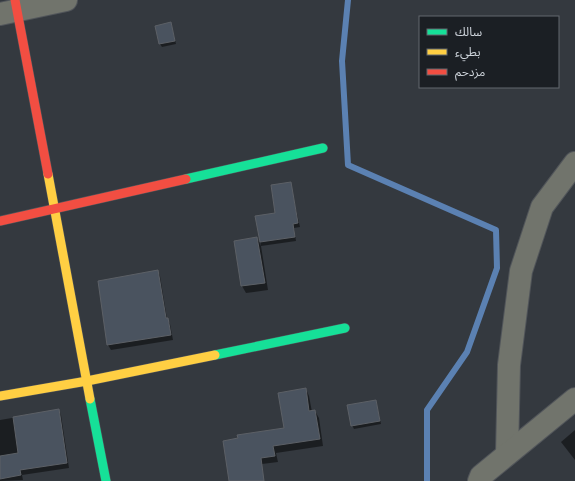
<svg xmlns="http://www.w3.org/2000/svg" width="575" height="481" font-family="Ubuntu,'Noto Sans Arabic',sans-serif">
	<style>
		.shadow { fill: #0007 }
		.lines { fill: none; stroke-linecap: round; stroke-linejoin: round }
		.stream { stroke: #5b81b2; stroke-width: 6 }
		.building { fill: #4a535f; stroke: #5c6066 }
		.street-casing { stroke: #51555a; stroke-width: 24 }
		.fast-casing { stroke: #51555a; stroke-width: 10 }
		.slow-casing { stroke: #51555a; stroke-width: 10 }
		.jam-casing { stroke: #51555a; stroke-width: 10 }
		.street { stroke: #71746c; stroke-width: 22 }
		.fast { stroke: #16e098; stroke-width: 9 }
		.slow { stroke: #ffcf43; stroke-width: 9 }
		.jam { stroke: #f24e42; stroke-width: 9 }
	</style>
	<rect width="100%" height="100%" fill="#34393f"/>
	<!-- shadow -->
	<g class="shadow">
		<path d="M171,23L176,44L162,47L160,44Z"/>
		<path d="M290,183L300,227L294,228L296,241L261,246L268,290L246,293L242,286L235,242L257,238L261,246L256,217L276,214Z"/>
		<path d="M158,271L160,276L167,319L170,324L173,340L111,350L108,345L99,282Z"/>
		<path d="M306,389L309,396L312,412L315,411L319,418L323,446L276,453L278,462L231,468L285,429Z"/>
		<path d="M376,401L381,424L354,429L352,425Z"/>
		<path d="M59,410L61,415L69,468L22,475L23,480L0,481V420Z"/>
		<path d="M575,430V460L561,442Z"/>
	</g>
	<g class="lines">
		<!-- stream -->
		<path class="stream" d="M348,0L342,61L348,165L496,230L497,268L467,352L427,410V481"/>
	</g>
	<!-- building -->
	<g class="building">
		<path d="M171,22L175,41L159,44L155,26Z"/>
		<path d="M291,182L298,223L293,224L295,237L260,242L255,216L275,213L271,185Z"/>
		<path d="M257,237L265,283L241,286L234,241Z"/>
		<path d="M158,270L166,318H168L171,335L107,345L98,281Z"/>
		<path d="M306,388L309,411L315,410L320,439L273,446L275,456L261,458L264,481H229L223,441L238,438L237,435L284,428L278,393Z"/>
		<path d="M376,400L380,421L351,426L347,405Z"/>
		<path d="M59,409L67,463L20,470L21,475L0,479V456L18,453L13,417Z"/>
	</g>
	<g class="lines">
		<defs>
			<g id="street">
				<path d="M0,14L66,0"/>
				<path d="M507,454L509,365L521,271L542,207L575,163"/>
				<path d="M479,481L481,476L575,399"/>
			</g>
			<g id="fast">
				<path d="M186,179L323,148"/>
				<path d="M215,355L345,328"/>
				<path d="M90,399L106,481"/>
			</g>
			<g id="slow">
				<path d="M48,174L90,399"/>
				<path d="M0,396L87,381L215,355"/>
			</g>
			<g id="jam">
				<path d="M15,0L48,174"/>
				<path d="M0,221L186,179"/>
			</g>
		</defs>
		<!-- street casing -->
		<use href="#street" class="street-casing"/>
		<!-- fast casing -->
		<use href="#fast" class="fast-casing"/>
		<!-- slow casing -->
		<use href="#slow" class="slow-casing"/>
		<!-- jam casing -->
		<use href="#jam" class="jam-casing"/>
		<!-- street -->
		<use href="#street" class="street"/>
		<!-- fast -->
		<use href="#fast" class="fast"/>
		<!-- slow -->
		<use href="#slow" class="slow"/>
		<!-- jam -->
		<use href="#jam" class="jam"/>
	</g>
	<!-- legend -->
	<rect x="419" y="16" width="140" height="72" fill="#1b1f24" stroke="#63686e"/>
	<rect x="427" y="29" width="20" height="6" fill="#16e098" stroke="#63686e"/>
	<text x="455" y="36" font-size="12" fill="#cfd5dc">سالك</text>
	<rect x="427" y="49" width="20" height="6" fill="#ffcf43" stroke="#63686e"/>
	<text x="455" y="56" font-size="12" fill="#cfd5dc">بطيء</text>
	<rect x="427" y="69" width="20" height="6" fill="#f24e42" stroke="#63686e"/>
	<text x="455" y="76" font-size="12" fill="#cfd5dc">مزدحم</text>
</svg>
